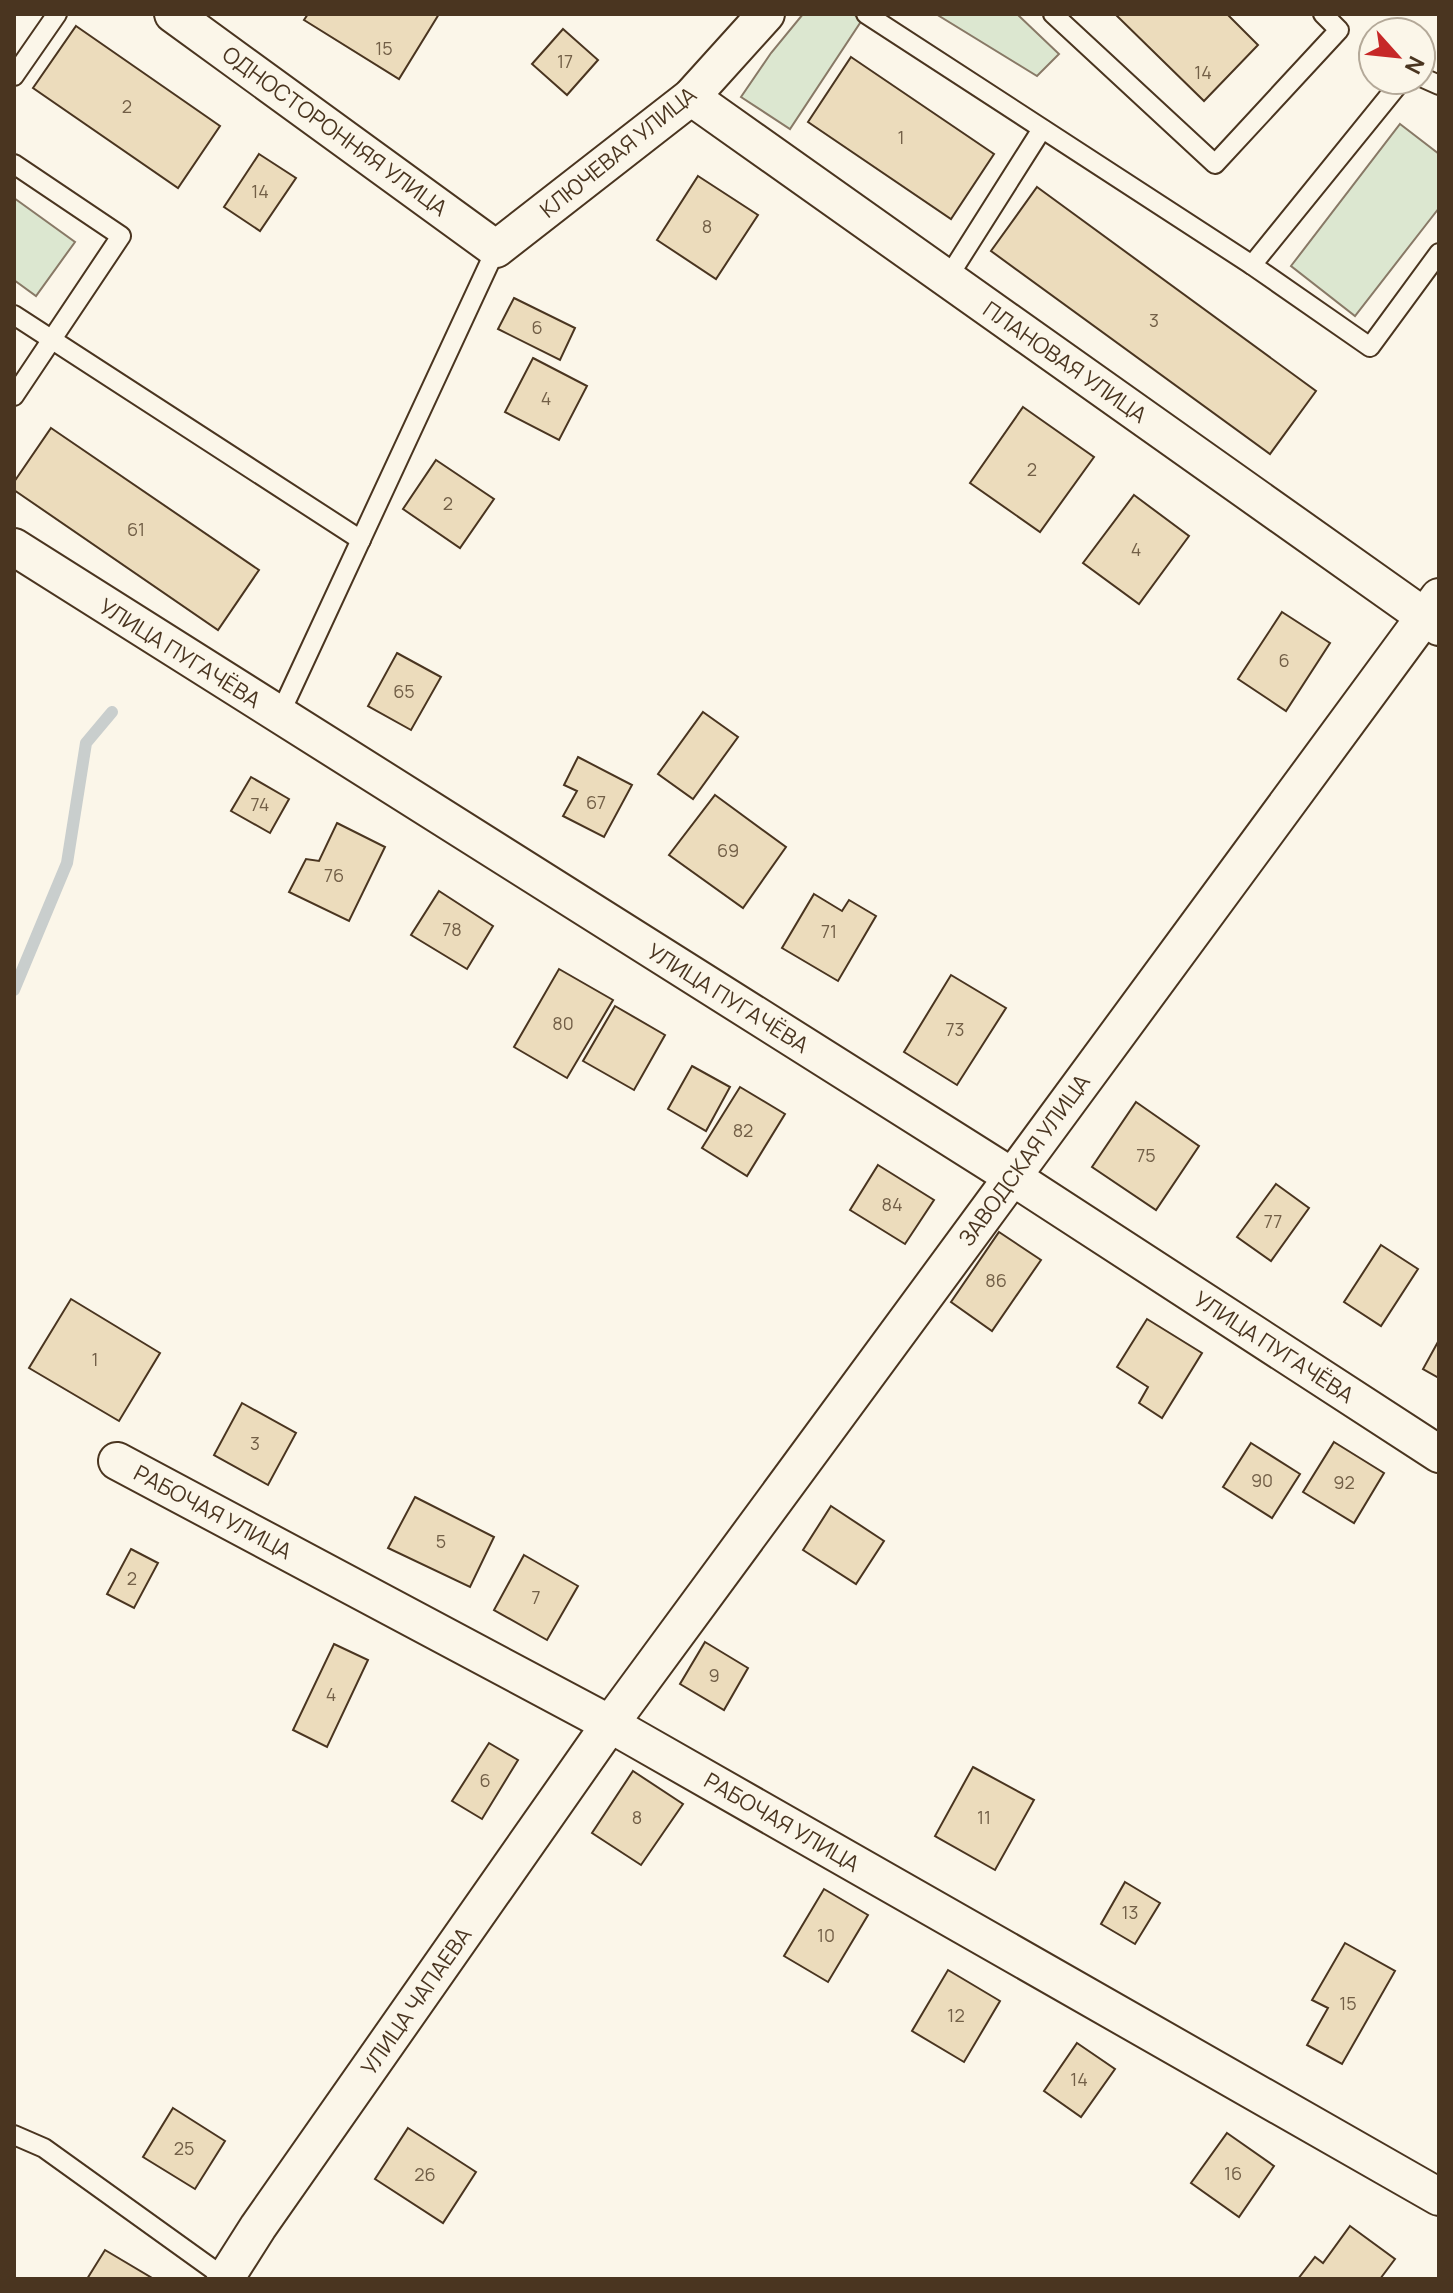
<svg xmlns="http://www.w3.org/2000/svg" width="1453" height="2293" font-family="Manrope,sans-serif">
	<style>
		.green { fill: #dce7d0; stroke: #887966; stroke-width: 2 }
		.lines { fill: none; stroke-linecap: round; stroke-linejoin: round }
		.stream { stroke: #c9cecd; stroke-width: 12 }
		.building { fill: #ecdcbc; stroke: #4a3520; stroke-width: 2 }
		.lane-casing { stroke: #4a3520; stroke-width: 22 }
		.street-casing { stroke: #4a3520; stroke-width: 40 }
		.lane { stroke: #fbf6e9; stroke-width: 18 }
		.street { stroke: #fbf6e9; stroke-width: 36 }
		.labels { text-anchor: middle; stroke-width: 6; stroke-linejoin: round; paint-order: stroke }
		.number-label { font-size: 18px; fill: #725f47 }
		.street-label { font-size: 22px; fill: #4a3520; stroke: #fbf6e9 }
	</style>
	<rect width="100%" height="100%" fill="#fbf6e9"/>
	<!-- green -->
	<g class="green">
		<path d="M803,14H853L862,20L790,129L741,97L771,53Z"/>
		<path d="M936,14H1017L1059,54L1037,76Z"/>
		<path d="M1400,124L1439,154V208L1355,316L1291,266Z"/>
		<path d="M14,198L75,242L36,296L14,280Z"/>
	</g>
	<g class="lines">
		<!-- stream -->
		<path class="stream" d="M14,990L67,863L86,743L112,712"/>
	</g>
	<!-- building -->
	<g class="building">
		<path d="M308,14H439L399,79L304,20Z"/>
		<path d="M1115,14H1227L1258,45L1204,101Z"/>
		<path d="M76,26L220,126L178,188L33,88Z"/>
		<path d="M563,29L598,60L567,95L532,64Z"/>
		<path d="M851,57L994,154L951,219L808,122Z"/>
		<path d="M259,154L296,178L260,231L224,207Z"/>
		<path d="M698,176L758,215L716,279L657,240Z"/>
		<path d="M1037,187L1316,391L1270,454L991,251Z"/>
		<path d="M514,298L575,328L560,360L498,329Z"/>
		<path d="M533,358L587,386L559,440L505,412Z"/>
		<path d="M1023,407L1094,457L1040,532L970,483Z"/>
		<path d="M51,428L259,570L218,630L14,490V482Z"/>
		<path d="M436,460L494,499L460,548L403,509Z"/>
		<path d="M1134,495L1189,536L1139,604L1083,563Z"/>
		<path d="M1282,612L1330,643L1286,711L1238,679Z"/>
		<path d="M397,653L441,677L411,730L368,706Z"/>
		<path d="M703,712L738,737L693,799L658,774Z"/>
		<path d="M578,757L632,785L604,837L563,816L577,791L564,785Z"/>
		<path d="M251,777L289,799L270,833L231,811Z"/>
		<path d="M715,795L786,847L743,908L669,855Z"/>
		<path d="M337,823L385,847L349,921L289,892L306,859L319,861Z"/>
		<path d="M439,891L493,926L467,969L411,935Z"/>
		<path d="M814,894L842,911L849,900L876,916L838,981L782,948Z"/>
		<path d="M559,969L613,1000L567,1078L514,1047Z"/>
		<path d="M951,975L1006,1008L957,1085L904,1052Z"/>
		<path d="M615,1006L665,1035L634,1090L583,1061Z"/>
		<path d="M692,1066L730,1087L706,1131L668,1109Z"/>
		<path d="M740,1087L785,1114L747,1176L702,1148Z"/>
		<path d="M1136,1102L1199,1146L1156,1210L1092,1167Z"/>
		<path d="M878,1165L934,1200L905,1244L850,1210Z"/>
		<path d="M1276,1184L1309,1208L1271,1261L1237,1237Z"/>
		<path d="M999,1232L1041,1260L992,1331L951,1302Z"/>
		<path d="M1381,1245L1418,1269L1381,1326L1344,1302Z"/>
		<path d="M71,1299L160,1353L119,1421L29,1368Z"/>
		<path d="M1147,1319L1202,1353L1162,1418L1139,1403L1148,1387L1117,1367Z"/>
		<path d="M1439,1340V1378L1423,1369Z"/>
		<path d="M242,1403L296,1433L268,1485L214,1455Z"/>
		<path d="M1334,1442L1384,1473L1354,1523L1303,1492Z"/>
		<path d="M1251,1443L1300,1474L1272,1518L1223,1487Z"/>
		<path d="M415,1497L494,1537L470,1587L388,1548Z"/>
		<path d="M831,1506L884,1541L856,1584L803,1550Z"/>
		<path d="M131,1549L158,1563L134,1608L107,1594Z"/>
		<path d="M524,1555L578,1586L547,1640L494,1610Z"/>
		<path d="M705,1642L748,1668L724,1710L680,1684Z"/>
		<path d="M334,1644L368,1660L327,1747L293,1730Z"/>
		<path d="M489,1743L518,1760L482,1819L452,1801Z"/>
		<path d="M973,1767L1034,1800L995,1870L935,1836Z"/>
		<path d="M633,1771L683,1804L641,1865L592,1833Z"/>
		<path d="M1125,1882L1160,1903L1135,1944L1101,1924Z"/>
		<path d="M824,1889L868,1915L828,1982L784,1956Z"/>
		<path d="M1345,1943L1395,1971L1342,2064L1307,2045L1328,2008L1312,2000Z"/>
		<path d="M948,1970L1000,2001L964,2062L912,2031Z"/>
		<path d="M1077,2043L1115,2069L1081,2117L1044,2091Z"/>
		<path d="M173,2108L225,2141L195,2189L143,2157Z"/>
		<path d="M408,2128L476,2172L443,2223L375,2179Z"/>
		<path d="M1227,2133L1274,2166L1239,2217L1191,2183Z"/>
		<path d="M1350,2226L1395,2259L1380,2279H1298L1315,2257L1323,2263Z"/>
		<path d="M105,2250L152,2278L151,2279H87Z"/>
	</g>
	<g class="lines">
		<defs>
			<g id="lane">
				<path d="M866,14L1252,265L1402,80"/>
				<path d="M1053,14L1215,164L1339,30L1323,14"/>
				<path d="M14,76L57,14"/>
				<path d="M1421,77L1439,85"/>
				<path d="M14,164L121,236L14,396"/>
				<path d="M1252,265L1370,347L1439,253"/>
				<path d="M947,279L1042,129"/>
				<path d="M14,315L361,540"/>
				<path d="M279,716L496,249"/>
				<path d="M14,2135L44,2148L225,2278"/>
			</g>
			<g id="street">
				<path d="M173,14L496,249L691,97L766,14"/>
				<path d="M691,97L1439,627"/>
				<path d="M14,547L1011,1176L1439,1454"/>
				<path d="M117,1461L610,1724L1439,2197"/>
				<path d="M225,2279L258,2227L610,1724L1439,597"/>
			</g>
		</defs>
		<!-- lane casing -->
		<use href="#lane" class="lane-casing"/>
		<!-- street casing -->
		<use href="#street" class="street-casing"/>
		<!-- lane -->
		<use href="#lane" class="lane"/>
		<!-- street -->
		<use href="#street" class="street"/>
	</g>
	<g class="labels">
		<!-- number labels -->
		<g class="number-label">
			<text x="384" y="55">15</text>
			<text x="565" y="68">17</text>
			<text x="1203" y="79">14</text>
			<text x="127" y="113">2</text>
			<text x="901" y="144">1</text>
			<text x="260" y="198">14</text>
			<text x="707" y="233">8</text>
			<text x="1154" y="327">3</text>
			<text x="537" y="334">6</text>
			<text x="546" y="405">4</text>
			<text x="1032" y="476">2</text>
			<text x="448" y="510">2</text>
			<text x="136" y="536">61</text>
			<text x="1136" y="556">4</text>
			<text x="1284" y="667">6</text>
			<text x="404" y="698">65</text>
			<text x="596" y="809">67</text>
			<text x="260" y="811">74</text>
			<text x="728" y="857">69</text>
			<text x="334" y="882">76</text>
			<text x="452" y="936">78</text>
			<text x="829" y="938">71</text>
			<text x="563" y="1030">80</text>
			<text x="955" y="1036">73</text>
			<text x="743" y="1137">82</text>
			<text x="1146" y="1162">75</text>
			<text x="892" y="1211">84</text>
			<text x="1273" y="1228">77</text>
			<text x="996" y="1287">86</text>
			<text x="95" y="1366">1</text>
			<text x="255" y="1450">3</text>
			<text x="1262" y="1487">90</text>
			<text x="1344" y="1489">92</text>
			<text x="441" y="1548">5</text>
			<text x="132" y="1585">2</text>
			<text x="536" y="1604">7</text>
			<text x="714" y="1682">9</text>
			<text x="331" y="1701">4</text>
			<text x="485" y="1787">6</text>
			<text x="637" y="1824">8</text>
			<text x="984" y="1824">11</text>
			<text x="1130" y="1919">13</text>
			<text x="826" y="1942">10</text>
			<text x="1348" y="2010">15</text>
			<text x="956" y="2022">12</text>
			<text x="1079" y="2086">14</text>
			<text x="184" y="2155">25</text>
			<text x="1233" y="2180">16</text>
			<text x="425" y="2181">26</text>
		</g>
		<!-- street labels -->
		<g class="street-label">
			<text transform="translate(335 131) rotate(36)" y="8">ОДНОСТОРОННЯЯ УЛИЦА</text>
			<text transform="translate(618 152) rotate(-39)" y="8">КЛЮЧЕВАЯ УЛИЦА</text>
			<text transform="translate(1065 362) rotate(35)" y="8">ПЛАНОВАЯ УЛИЦА</text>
			<text transform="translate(180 653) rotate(32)" y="8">УЛИЦА ПУГАЧЁВА</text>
			<text transform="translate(728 998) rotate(32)" y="8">УЛИЦА ПУГАЧЁВА</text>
			<text transform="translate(1024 1160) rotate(-54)" y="8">ЗАВОДСКАЯ УЛИЦА</text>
			<text transform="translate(1274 1347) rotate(33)" y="8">УЛИЦА ПУГАЧЁВА</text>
			<text transform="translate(213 1512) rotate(28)" y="8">РАБОЧАЯ УЛИЦА</text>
			<text transform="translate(782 1822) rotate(30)" y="8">РАБОЧАЯ УЛИЦА</text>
			<text transform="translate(416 2001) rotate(-55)" y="8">УЛИЦА ЧАПАЕВА</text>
		</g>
	</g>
	<!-- border -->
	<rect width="1453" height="2293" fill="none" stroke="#4a3520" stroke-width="32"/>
	<!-- north arrow -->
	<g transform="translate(1397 56) rotate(117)"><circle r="38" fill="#fbf6e9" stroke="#b4a999" stroke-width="2"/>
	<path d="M0-6L14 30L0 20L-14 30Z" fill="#c62828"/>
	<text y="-12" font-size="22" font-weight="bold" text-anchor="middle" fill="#4a3520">N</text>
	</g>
</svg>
